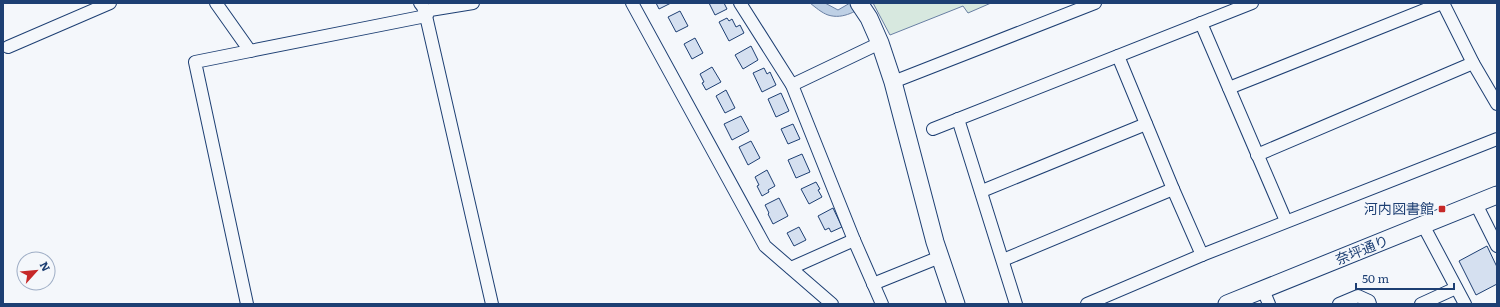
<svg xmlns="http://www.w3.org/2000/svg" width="1500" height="307" font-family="Literata,'Noto Sans JP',serif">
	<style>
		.green { fill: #d7e8df; stroke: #687fa3 }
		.water { fill: #bed0e5; stroke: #687fa3 }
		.building { fill: #d5e0f0; stroke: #1d3f73 }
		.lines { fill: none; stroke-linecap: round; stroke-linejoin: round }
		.street-casing { stroke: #1d3f73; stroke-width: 14 }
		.secondary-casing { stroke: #1d3f73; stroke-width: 19 }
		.street { stroke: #f4f7fb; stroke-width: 12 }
		.secondary { stroke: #f4f7fb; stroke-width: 17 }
		.poi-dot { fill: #c62828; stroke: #f4f7fb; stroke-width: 1.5 }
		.labels { text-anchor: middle; stroke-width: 3; stroke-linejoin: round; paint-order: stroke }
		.poi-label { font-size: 14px; fill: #1d3f73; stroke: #f4f7fb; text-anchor: end }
		.street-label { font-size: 14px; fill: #1d3f73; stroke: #f4f7fb }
	</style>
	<rect width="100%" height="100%" fill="#f4f7fb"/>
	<!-- green -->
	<path class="green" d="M873,3H991L968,13L963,6L890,35Z"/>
	<!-- water -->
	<path class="water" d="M810,3H825L838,10L850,3H870C857,10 844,20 828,15C822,13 815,7 810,3Z"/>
	<!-- building -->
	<g class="building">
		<path d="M656,3H671L659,9Z"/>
		<path d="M709,3H724L727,9L715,15Z"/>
		<path d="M680,11L688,26L676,32L668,17Z"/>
		<path d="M727,18L729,21L732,19L736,27L740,25L744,33L729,41L719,22Z"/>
		<path d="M695,38L703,53L692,59L684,44Z"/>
		<path d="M751,46L758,60L743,69L735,55Z"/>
		<path d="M712,67L721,82L706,90L702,83L704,82L700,74Z"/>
		<path d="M764,68L767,74L770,72L776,85L762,92L753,73Z"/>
		<path d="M726,90L735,108L725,113L716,96Z"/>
		<path d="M781,93L789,111L776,117L768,99Z"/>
		<path d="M741,116L749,131L732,140L724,124Z"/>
		<path d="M793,124L800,139L788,144L781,129Z"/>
		<path d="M751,141L760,158L748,165L739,147Z"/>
		<path d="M802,154L810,172L796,178L788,160Z"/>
		<path d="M767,170L775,186L768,190L769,192L762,196L757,186L759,185L755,177Z"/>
		<path d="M816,182L820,189L818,190L822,197L809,204L801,189Z"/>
		<path d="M779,198L788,216L773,224L768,214L769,213L765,205Z"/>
		<path d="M833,208L842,227L831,232L829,228L825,230L818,216Z"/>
		<path d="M799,227L806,240L794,246L787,233Z"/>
		<path d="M1487,246L1497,267V284L1476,295L1459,261Z"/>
	</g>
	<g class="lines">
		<defs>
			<g id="street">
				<path d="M216,3L250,51L195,62L247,304"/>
				<path d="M420,3L423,7L426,16L430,10L473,3"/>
				<path d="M632,3L765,246L832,304"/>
				<path d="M740,3L792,85L854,240L882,304"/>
				<path d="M1443,3L1473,63L1497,104"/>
				<path d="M1201,23L1286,221"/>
				<path d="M8,47L110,3"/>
				<path d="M250,51L426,16L492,304"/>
				<path d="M1118,56L1173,189L1202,255"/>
				<path d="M893,82L1095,3"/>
				<path d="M792,85L880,43"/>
				<path d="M1229,88L1442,3"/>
				<path d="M958,119L1016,304"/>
				<path d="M933,129L1252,3"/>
				<path d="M1257,155L1473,63"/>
				<path d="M982,191L1146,124"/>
				<path d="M1476,204L1497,246"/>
				<path d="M1423,225L1465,304"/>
				<path d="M1003,260L1173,189"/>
				<path d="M791,268L854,240"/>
				<path d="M873,284L940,257"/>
				<path d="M1263,290L1269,304"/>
				<path d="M1087,304L1202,255L1497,139"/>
				<path d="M1339,304L1358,296L1369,301L1370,304"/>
				<path d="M1421,304L1456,288"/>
			</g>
			<g id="secondary">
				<path d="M859,3L869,18L880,43L893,82L935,242L956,304"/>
				<path d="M1227,304L1497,195"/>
			</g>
		</defs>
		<!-- street casing -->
		<use href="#street" class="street-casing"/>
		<!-- secondary casing -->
		<use href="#secondary" class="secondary-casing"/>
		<!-- street -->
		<use href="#street" class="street"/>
		<!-- secondary -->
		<use href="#secondary" class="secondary"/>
	</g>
	<!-- markers -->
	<rect class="poi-dot" x="1438" y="205" width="8" height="8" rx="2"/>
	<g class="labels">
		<!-- poi labels -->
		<g class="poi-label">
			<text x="1434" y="214">河内図書館</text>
		</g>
		<!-- street labels -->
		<g class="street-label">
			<text transform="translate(1362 250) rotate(-22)" y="5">奈坪通り</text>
		</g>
	</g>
	<!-- border -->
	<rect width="1500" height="307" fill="none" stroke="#1d3f73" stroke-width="8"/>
	<!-- north arrow -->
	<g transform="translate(36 271) rotate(63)"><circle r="19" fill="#f4f7fb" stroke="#9eadc5"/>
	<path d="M0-3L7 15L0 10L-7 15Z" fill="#c62828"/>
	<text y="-6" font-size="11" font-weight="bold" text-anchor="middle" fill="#1d3f73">N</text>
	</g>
	<!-- scale -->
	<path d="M1356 283v6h98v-6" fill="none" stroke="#1d3f73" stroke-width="2"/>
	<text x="1362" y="283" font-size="12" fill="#1d3f73" stroke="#f4f7fb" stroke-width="3" paint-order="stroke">50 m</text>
</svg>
